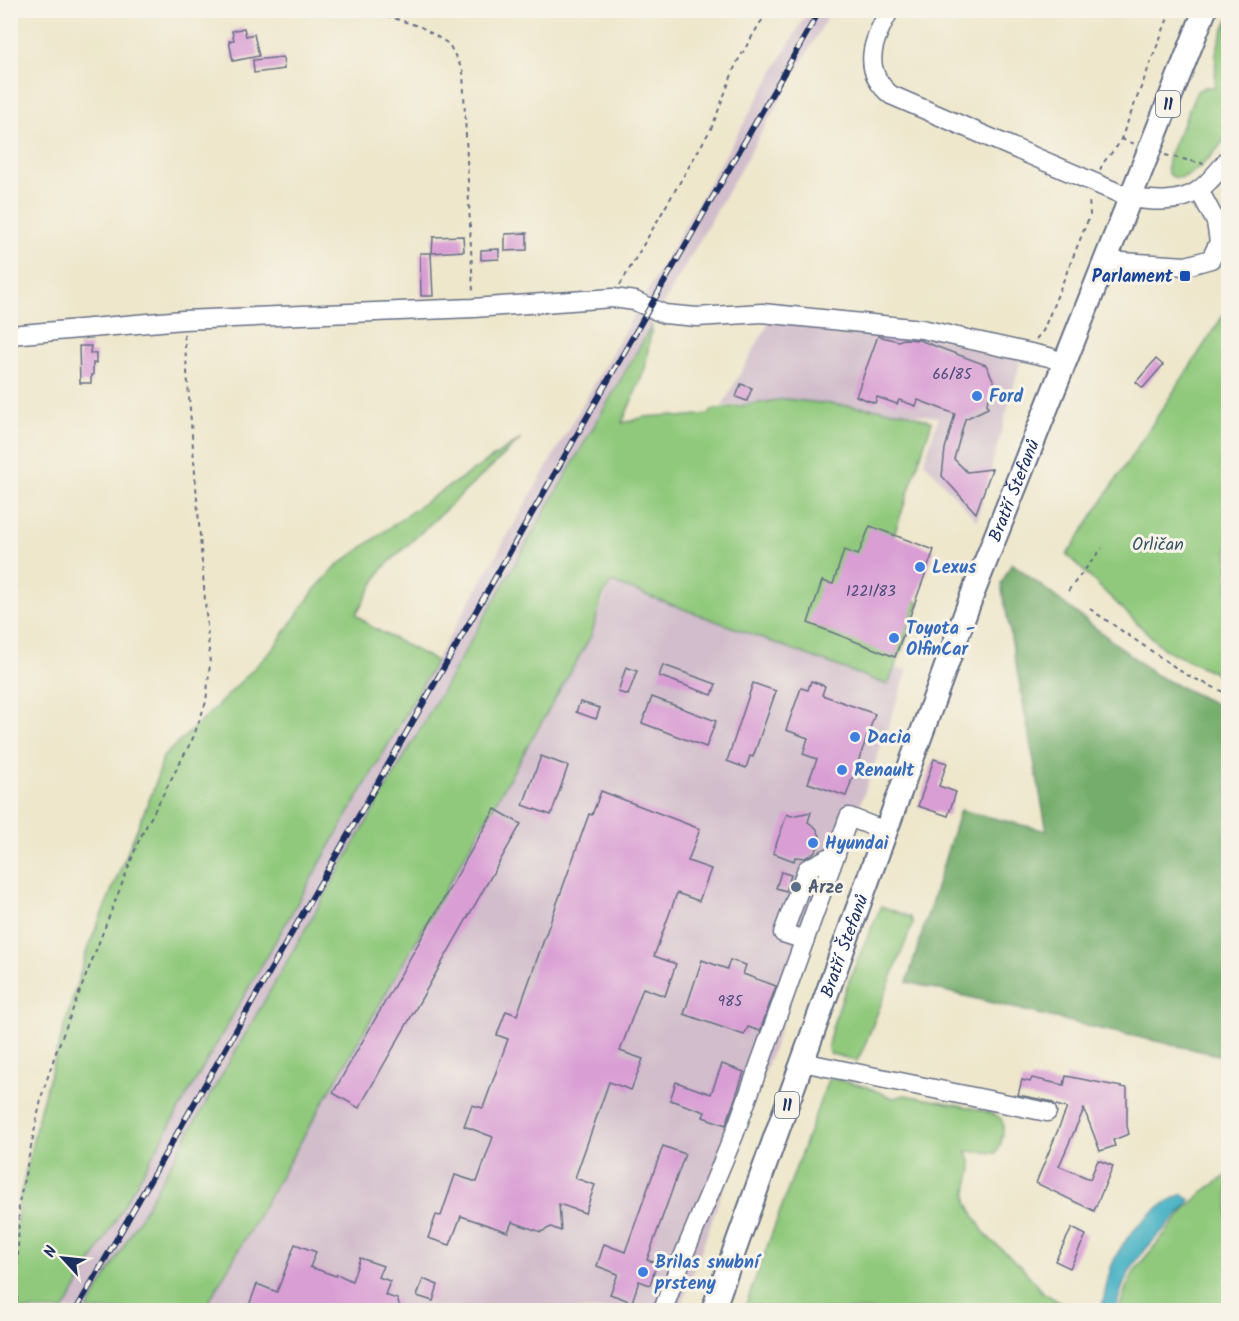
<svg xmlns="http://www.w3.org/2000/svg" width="1239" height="1321" font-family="Kalam,sans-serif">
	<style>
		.industrial { fill: #d1bdcb }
		.green { fill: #90c97c; stroke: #567c6d; stroke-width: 1.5 }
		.forest { fill: #74ad6c; stroke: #486e65; stroke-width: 1.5 }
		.water { fill: #45b1c3; stroke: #307090; stroke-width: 1.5 }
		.building { fill: #d99ed4 }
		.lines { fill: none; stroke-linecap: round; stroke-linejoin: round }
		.minor-casing { stroke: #656f84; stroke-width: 21 }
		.major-casing { stroke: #656f84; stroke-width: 26 }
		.path { stroke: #656f84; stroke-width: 2; stroke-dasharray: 4.5 4.5; stroke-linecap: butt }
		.minor { stroke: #fff; stroke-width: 18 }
		.major { stroke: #fff; stroke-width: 22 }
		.rail-casing { stroke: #1b2f5e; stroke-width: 6 }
		.rail { stroke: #f7f3e8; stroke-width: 4; stroke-dasharray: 11; stroke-linecap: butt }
		.transit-dot { fill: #1a4fb4; stroke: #f7f3e8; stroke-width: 2 }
		.shop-dot { fill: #3f7fe0; stroke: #f7f3e8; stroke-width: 2 }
		.service-dot { fill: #5c6f8a; stroke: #f7f3e8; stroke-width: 2 }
		.labels { text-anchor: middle; stroke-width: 6; stroke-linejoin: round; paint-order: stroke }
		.number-label { font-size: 15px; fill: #4a4b7c }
		.shield { fill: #f7f3e8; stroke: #5d6a87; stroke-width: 1.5 }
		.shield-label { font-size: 16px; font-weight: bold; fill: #1b2f5e }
		.transit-label { font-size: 18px; font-weight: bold; fill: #164399; stroke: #f7f3e8; text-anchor: end }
		.shop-label { font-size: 18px; font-weight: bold; fill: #366cbe; stroke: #f7f3e8; text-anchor: start }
		.street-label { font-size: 18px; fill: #1b2f5e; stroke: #f7f3e8 }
		.park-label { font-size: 18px; fill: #385666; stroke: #f7f3e8 }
		.service-label { font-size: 18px; font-weight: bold; fill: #4e5e75; stroke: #f7f3e8; text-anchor: start }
	</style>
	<rect width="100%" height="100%" fill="#f7f3e8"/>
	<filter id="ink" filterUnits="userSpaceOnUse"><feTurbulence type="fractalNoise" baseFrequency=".0167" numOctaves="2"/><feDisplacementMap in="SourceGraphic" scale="12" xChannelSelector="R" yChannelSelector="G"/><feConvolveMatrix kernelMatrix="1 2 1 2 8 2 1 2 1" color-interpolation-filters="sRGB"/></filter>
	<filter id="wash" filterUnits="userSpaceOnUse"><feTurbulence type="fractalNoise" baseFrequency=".008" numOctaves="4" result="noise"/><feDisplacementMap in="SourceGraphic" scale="24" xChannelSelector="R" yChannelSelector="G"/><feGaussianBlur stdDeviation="1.35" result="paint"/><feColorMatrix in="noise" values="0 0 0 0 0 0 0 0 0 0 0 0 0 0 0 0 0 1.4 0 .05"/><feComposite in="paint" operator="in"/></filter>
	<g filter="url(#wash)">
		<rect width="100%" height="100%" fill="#eee7cc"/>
		<!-- industrial -->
		<g class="industrial">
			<path d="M808,11H831L87,1310H64Z"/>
			<path d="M771,319L943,339L1022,356L977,521L924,462L939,417L785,399L722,406Z"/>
			<path d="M611,582L888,684L895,669L908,670L680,1310H204L590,636Z"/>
		</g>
		<!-- green -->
		<g class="green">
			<path d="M1228,19V134C1220,147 1191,183 1174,177C1164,174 1168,163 1169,156L1197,91L1205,87H1215L1216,53L1219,41Z"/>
			<path d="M1228,308V679L1164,649L1067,555Z"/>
			<path d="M652,325L645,369L622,423L645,417L672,415L678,417L709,414L712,410L785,399L904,412L932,422L894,535L887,576L919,603L888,685L611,582L602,598L591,636L204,1310H87Z"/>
			<path d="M521,439L382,569L356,614L372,627L436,661L64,1310H11V1262L19,1203L40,1109L87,950L154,788L163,757L214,709L273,649L315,589L338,565L425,502Z"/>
			<path d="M881,906L910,917L913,923L864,1047L857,1061L829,1053C821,1038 872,927 881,906Z"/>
			<path d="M830,1078L867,1087L893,1098L905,1095C923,1099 988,1108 1000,1118C1007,1125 1001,1146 996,1153L966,1151L971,1160L972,1169L967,1190V1202L983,1231L991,1240L1022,1267L1042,1292L1073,1310H744L828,1080Z"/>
			<path d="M1228,1175V1310H1119L1126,1288L1135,1270L1186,1208L1208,1188Z"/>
		</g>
		<!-- forest -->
		<path class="forest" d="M1012,563L1156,675L1228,710V1057L1092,1027L907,982L960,810L1047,831L1001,584Z"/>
		<!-- water -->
		<path class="water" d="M1183,1194L1190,1200L1187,1205C1155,1241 1125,1260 1116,1310H1101C1105,1296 1107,1279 1112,1265C1123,1236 1155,1205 1183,1194Z"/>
		<g id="blocks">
			<!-- building -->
			<g class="building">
				<path d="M244,28L246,36L254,34L259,56L233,61L229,41L234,40L232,31Z"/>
				<path d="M283,57L284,69L254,73L253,60Z"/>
				<path d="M527,233V250L505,251V234Z"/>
				<path d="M463,236L464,251L432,253L433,237Z"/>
				<path d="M499,249V259L481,260V250Z"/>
				<path d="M420,253H431L433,296H421Z"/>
				<path d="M878,336L898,341L904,339L919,340L986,365L996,386L992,389L987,403L988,408L965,419L954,459L967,472L992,469L976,513L942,476L945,449L955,414L918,400L916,406L899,400L897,404L877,397L875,403L856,396Z"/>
				<path d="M79,346H91L90,353H96V363H93V375H91V383H80Z"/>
				<path d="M1156,359L1163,365L1143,388L1136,382Z"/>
				<path d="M741,384L752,388L747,401L736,397Z"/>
				<path d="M870,526L934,550L895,657L808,623L822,581L833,584L844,550L858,555Z"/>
				<path d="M663,665L716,684L712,695L659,676Z"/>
				<path d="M626,667L637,671L628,695L618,692Z"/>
				<path d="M811,681L825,686L822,695L875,714L846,796L808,783L817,759L803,754L808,738L786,730L801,688L808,690Z"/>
				<path d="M753,683L776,691L753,757L750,756L746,768L727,761Z"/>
				<path d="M652,697L716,721L706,747L642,723Z"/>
				<path d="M580,702L600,708L596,719L576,712Z"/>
				<path d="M541,756L568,766L551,815L523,805Z"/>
				<path d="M934,759L947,763L939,786L956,792L948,816L918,806Z"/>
				<path d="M601,791L700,829L688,861L711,869L699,901L677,893L654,956L676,964L665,996L643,988L620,1051L643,1059L631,1090L609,1082L575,1178L595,1185L585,1213L559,1204L561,1231L551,1227L541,1232L512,1222L508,1232L461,1216L450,1245L428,1238L436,1215L441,1216L455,1175L477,1182L493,1137L464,1126L472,1105L483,1108L508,1039L497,1035L506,1011L517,1015L589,814L592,815Z"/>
				<path d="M495,809L521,824L359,1108L333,1093Z"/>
				<path d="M811,812L808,822L816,828L820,836L819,846L814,852L805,858L795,857L794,861L773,853L787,814L791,816Z"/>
				<path d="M781,872L791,875L786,891L776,888Z"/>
				<path d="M702,960L727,969L730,960L746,965L743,974L776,986L760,1031L748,1027L744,1035L684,1014Z"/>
				<path d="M722,1064L744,1072L726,1125L703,1117L705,1112L670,1100L676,1082L711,1094Z"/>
				<path d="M1066,1076L1127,1088V1126L1129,1134L1113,1140L1115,1146L1100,1151L1084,1109L1059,1166L1090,1179L1098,1160L1113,1166L1094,1211L1036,1183L1067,1108L1056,1105L1049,1101L1018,1095L1022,1080L1030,1082L1032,1078L1064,1085Z"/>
				<path d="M663,1146L685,1154L647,1260L657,1263L650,1285L639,1281L632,1302L610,1294L618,1274L597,1266L604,1244L625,1252Z"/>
				<path d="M1072,1228L1086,1235L1070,1268L1055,1261Z"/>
				<path d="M295,1244L316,1252L310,1267L336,1276L337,1274L352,1281L360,1258L383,1266L378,1277L390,1281L385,1295L397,1299L402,1311H247L257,1284L277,1292Z"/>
				<path d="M423,1279L438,1285L433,1301L417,1296Z"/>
			</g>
		</g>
	</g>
	<g filter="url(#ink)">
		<use href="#blocks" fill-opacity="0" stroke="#656f84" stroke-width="1.5"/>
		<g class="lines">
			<defs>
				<g id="minor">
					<path d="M890,10C873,39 860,70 891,95L1130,198C1153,201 1179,204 1199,190C1210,182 1220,169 1228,159"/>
					<path d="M1106,261L1186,266L1211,259L1219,242L1216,222L1199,190"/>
					<path d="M10,335L183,320L473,308L613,298L635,301L664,314L697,317L762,313L922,329L1049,357L1065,364"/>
					<path d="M805,940L783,933L807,869L836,854"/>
					<path d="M802,1062L1047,1112"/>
					<path d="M663,1310L680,1264L734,1135L849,817L885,831"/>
				</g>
				<g id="major">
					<path id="s1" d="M713,1310L861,899L971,598L1205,10"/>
				</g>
			</defs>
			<!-- minor casing -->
			<use href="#minor" class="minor-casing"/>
			<!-- major casing -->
			<use href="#major" class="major-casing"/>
			<!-- path -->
			<g class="path">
				<path d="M369,10L421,27L449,44L463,71L473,292"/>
				<path d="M1121,139L1135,144"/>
				<path d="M1222,145L1228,139"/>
				<path d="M1165,155L1204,164"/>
				<path d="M1100,170C1105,156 1115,153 1121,139L1171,10"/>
				<path d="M620,285L712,127L736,64L760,23L770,10"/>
				<path d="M1036,339L1043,331L1090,215L1089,198"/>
				<path d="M1068,591L1102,548"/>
				<path d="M1090,609L1185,674L1228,694"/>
				<path d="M17,1310L19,1203L42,1095L55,1055L139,840L193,738L206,702L210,664L184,333"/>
			</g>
			<!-- minor -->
			<use href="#minor" class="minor"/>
			<!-- major -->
			<use href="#major" class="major"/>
			<defs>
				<path id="rail" d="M76,1310L820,10"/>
			</defs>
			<!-- rail casing -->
			<use href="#rail" class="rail-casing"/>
			<!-- rail -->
			<use href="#rail" class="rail"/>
		</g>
	</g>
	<!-- markers -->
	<rect class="transit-dot" x="1179" y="270" width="12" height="12" rx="3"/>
	<g class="shop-dot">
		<circle cx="977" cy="396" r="6"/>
		<circle cx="920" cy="567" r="6"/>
		<circle cx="894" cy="638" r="6"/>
		<circle cx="855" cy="737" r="6"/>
		<circle cx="842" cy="770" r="6"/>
		<circle cx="813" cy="843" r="6"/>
		<circle cx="643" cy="1272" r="6"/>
	</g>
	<circle class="service-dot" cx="796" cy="887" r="6"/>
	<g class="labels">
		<!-- number labels -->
		<g class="number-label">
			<text x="952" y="379">66/85</text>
			<text x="871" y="596">1221/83</text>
			<text x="730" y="1006">985</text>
		</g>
		<!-- shield labels -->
		<g class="shield">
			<rect x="1156" y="91" width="24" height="26" rx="4.5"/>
			<rect x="775" y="1092" width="24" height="26" rx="4.5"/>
		</g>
		<g class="shield-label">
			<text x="1168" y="110">11</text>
			<text x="787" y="1111">11</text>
		</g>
		<!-- transit labels -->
		<g class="transit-label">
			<text x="1173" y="282">Parlament</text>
		</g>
		<!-- shop labels -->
		<g class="shop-label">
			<text x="989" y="402">Ford</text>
			<text x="932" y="573">Lexus</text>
			<text x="906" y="634">Toyota -<tspan x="906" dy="21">OlfinCar</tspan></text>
			<text x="867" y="743">Dacia</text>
			<text x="854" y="776">Renault</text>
			<text x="825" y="849">Hyundai</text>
			<text x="655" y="1268">Brilas snubní<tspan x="655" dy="21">prsteny</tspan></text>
		</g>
		<!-- street labels -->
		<g class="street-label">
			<text dy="6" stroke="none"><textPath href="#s1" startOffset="873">Bratří Štefanů</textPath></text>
			<text dy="6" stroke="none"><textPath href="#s1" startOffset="387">Bratří Štefanů</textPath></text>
		</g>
		<!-- park labels -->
		<g class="park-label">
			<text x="1158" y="550">Orličan</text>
		</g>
		<!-- service labels -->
		<g class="service-label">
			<text x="808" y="893">Arze</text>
		</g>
	</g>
	<!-- margin -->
	<rect width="1239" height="1321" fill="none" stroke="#f7f3e8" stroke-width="36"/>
	<!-- north arrow -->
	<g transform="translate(63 1258) rotate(297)" stroke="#f7f3e8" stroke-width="4.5" paint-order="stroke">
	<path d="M0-4.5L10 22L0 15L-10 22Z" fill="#1b2f5e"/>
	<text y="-9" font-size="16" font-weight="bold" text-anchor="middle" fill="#1b2f5e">N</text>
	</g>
</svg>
